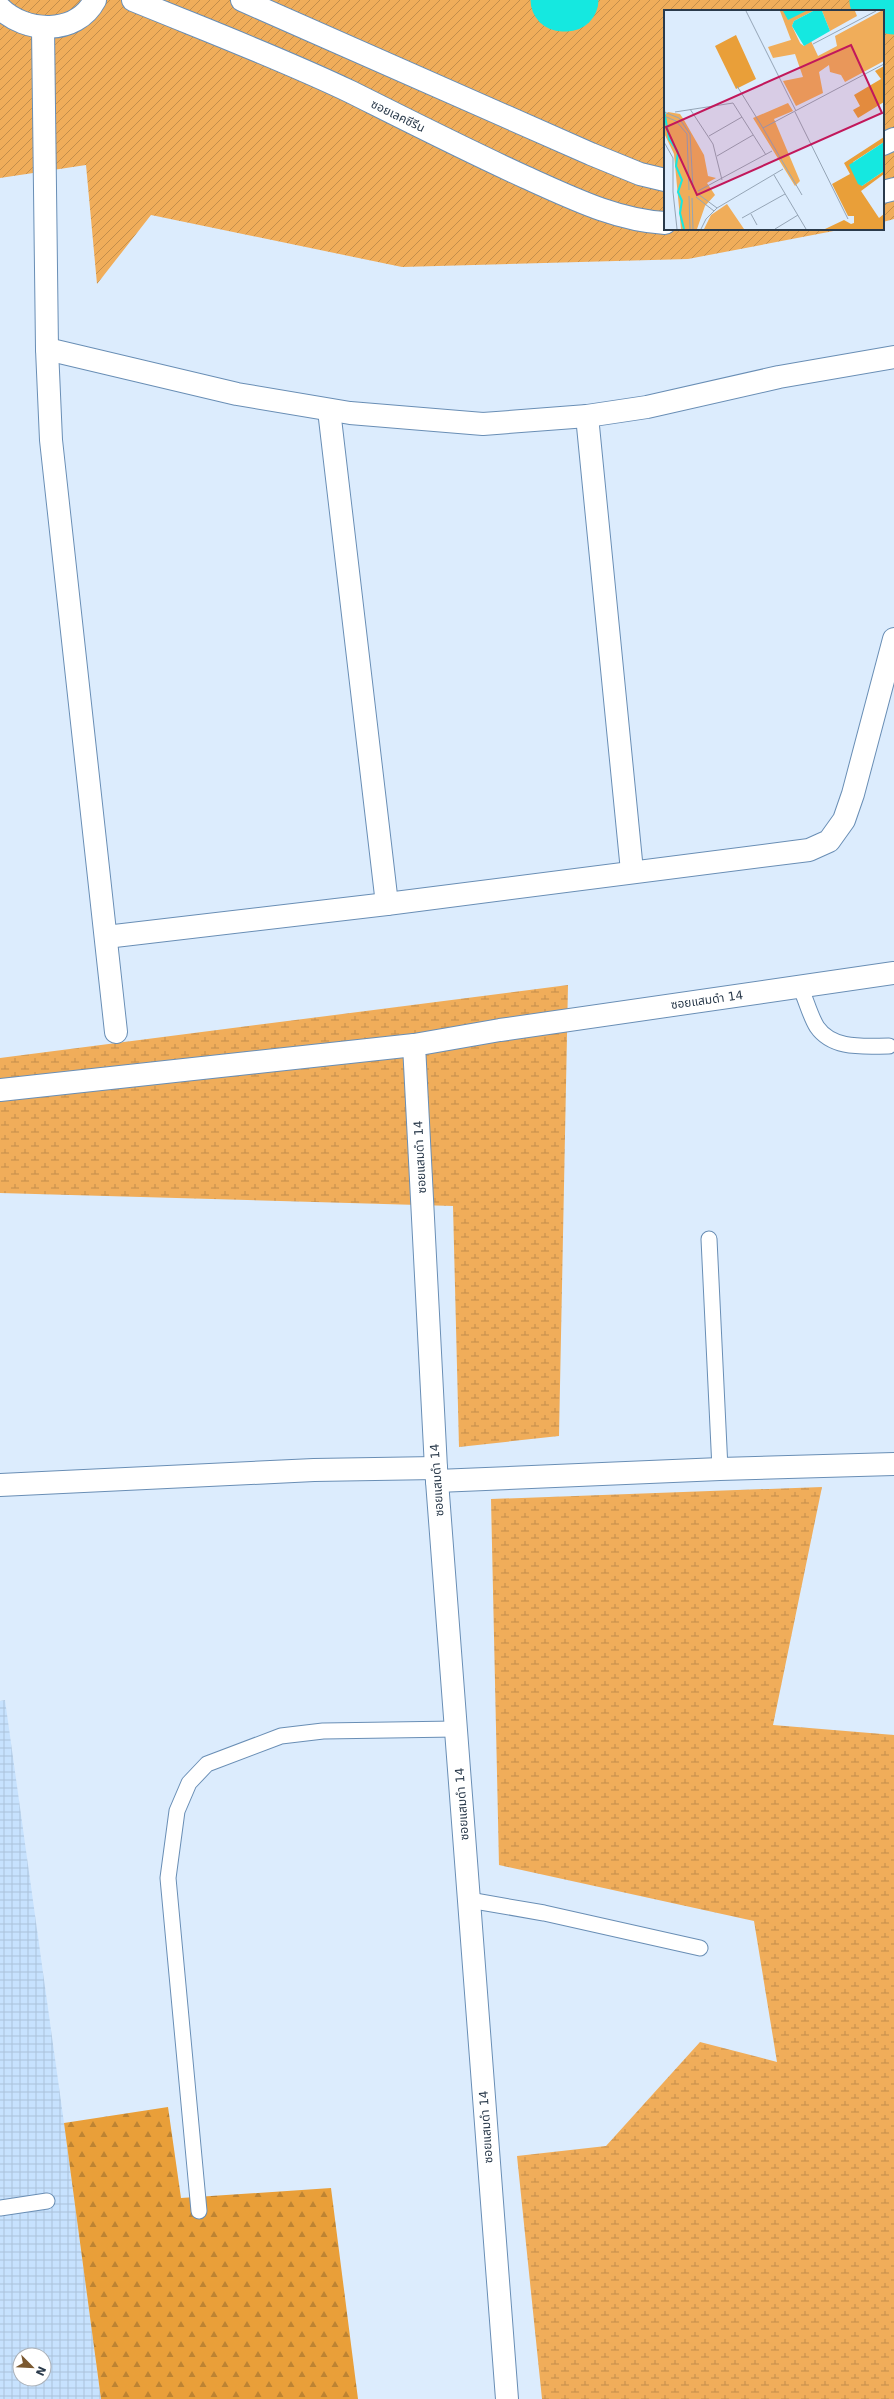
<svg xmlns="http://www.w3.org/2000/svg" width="894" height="2399" font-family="'DejaVu Sans','Noto Sans Thai',sans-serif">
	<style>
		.industrial { fill: url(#industrial-grid); fill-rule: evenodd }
		.forest { fill: url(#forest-firs) }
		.wetland { fill: url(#wetland-marsh) }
		.garden { fill: url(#garden-furrows) }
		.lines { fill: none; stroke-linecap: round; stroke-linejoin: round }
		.river { stroke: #15e8e0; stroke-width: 63 }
		.service-casing { stroke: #698eb5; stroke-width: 17 }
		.minor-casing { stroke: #698eb5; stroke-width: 24 }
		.service { stroke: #fff; stroke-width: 15 }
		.minor { stroke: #fff; stroke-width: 22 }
		.labels { text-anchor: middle; stroke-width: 3.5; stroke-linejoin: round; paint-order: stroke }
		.street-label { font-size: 12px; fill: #2a3a4b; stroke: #fff }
		.inset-river { fill: none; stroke: #15e8e0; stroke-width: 2 }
		.inset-road { fill: none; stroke: #95a5b6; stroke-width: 1 }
		.view { fill: #c2185b; fill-opacity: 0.15; stroke: #c2185b; stroke-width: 2 }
		.inset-edge { fill: none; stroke: #2a3a4b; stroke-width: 2 }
	</style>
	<defs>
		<pattern id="industrial-grid" width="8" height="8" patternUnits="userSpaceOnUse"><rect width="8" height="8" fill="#c7e2fe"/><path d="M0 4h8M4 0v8" fill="none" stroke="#abc3db"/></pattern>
		<pattern id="forest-firs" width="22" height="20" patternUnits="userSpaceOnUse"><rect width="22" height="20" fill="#e99f39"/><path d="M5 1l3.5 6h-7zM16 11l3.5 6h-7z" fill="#bd8332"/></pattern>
		<pattern id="wetland-marsh" width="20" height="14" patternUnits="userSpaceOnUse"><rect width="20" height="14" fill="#f0ad5a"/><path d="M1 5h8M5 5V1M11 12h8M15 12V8" fill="none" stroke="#c38e4c"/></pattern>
		<pattern id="garden-furrows" width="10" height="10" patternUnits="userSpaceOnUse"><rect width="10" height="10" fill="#f0ad5a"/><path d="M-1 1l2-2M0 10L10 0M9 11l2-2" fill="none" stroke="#c38e4c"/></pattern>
	</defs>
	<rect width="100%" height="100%" fill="#dcecfd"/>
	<!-- industrial -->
	<path class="industrial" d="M5,1700L64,2123L101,2399H0V1701ZM20,2355H44V2379H20Z"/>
	<!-- forest -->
	<path class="forest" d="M168,2107L181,2198L331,2188L358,2399H101L64,2123Z"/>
	<!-- wetland -->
	<g class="wetland">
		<path d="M568,985L559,1436L459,1447L453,1206L0,1193V1058Z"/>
		<path d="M822,1487L773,1725L894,1735V2399H542L517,2156L606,2146L700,2042L777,2062L754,1921L499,1865L491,1499Z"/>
	</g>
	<!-- garden -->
	<path class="garden" d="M0,0H894V219L883,222V11H665V229H844L688,259L402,267L151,215L97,284L86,165L0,178Z"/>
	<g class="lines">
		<!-- river -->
		<g class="river">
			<path d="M562,0H567"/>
			<path d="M881,0L894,3"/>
		</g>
		<defs>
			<g id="service">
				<path d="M800,987C806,999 810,1016 817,1027C833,1050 864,1046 889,1046"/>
				<path d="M709,1239L720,1469"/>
				<path d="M469,1900L544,1913L700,1948"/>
				<path d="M0,2208L47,2201"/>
				<path d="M199,2211L168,1878L177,1811L189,1783L207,1764L281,1736L323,1731L456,1729"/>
			</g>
			<g id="minor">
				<path d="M133,0C206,30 280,58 351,92C409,121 466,150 525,177C570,197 615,220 665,223"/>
				<path d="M242,0L591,154L640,174L665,180"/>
				<path d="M0,8C25,33 76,36 95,0"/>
				<path d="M43,28L47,349L51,440L116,1032"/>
				<path d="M883,144L894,139"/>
				<path d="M883,192L894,189"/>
				<path d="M47,349L237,394L350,413L483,424L587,416L647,407L779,377L894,357"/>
				<path d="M329,410L387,904"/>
				<path d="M587,416L632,871"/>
				<path d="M106,937L387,904L809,850L829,841L844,820L853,794L894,639"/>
				<path d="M0,1090L414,1045"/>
				<path d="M437,1481L720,1469L894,1464"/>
				<path d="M0,1485L314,1470L436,1468"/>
				<path d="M507,2399L436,1468L414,1045L500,1030L894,973"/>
			</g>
		</defs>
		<!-- service casing -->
		<use href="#service" class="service-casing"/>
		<!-- minor casing -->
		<use href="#minor" class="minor-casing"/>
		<!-- service -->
		<use href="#service" class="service"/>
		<!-- minor -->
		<use href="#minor" class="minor"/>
	</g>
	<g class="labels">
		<!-- street labels -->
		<g class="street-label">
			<text transform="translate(398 116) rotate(26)" y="4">ซอยเลคซีรีน</text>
			<text transform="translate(707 1000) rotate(-8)" y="4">ซอยแสมดำ 14</text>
			<text transform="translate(420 1157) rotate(-93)" y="4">ซอยแสมดำ 14</text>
			<text transform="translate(437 1480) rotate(-94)" y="4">ซอยแสมดำ 14</text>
			<text transform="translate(462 1804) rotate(-94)" y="4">ซอยแสมดำ 14</text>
			<text transform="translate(486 2127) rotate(-94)" y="4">ซอยแสมดำ 14</text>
		</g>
	</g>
	<!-- overview -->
	<g transform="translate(664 10)">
		<rect width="220" height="220" fill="#dcecfd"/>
		<path d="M116,1H149L130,11L128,16L137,35L130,30H127ZM158,1H191L193,6L166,21Z" fill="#f0ad5a"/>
		<path d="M72,25L92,69L72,79L51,36ZM220,56V92L194,108L189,100L196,96L190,85L217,69L211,61ZM220,127V132L189,152L198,176L220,161V164L197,181L215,208L220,204V219H161L180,210L187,214L190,213V206H184L168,174L186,164L180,153Z" fill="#e99f39"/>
		<path d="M217,1H220V51L181,72L177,65L166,62L165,55L155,62L159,83L132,96L119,71L139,67L131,44L109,48L104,37L130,29L140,36L147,31L154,46L173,36L171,26ZM124,93L129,101L110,109L136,171L131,176L89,108Z" fill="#f0ad5a"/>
		<path d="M4,102L16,104L20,110L40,145L44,166L52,168L43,173L51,185L41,196L33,219H17L10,144L0,123V106ZM63,194L80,219H40L47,205Z" fill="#f0ad5a"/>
		<path d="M119,1H142L124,10ZM149,1H158L166,21L140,36L128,16L130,11ZM220,132V161L198,176L194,174L185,155Z" fill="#15e8e0"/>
		<path class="inset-river" d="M0,100L5,129L14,142L12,156L18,170L14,182L18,191L16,203L20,219"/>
		<path class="inset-road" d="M82,1L132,101M149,34L212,1M73,76L99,118L220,54M26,99L49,134L58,170M0,102L15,108L26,124L29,178M11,102L69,93L102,145M131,102L184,209M0,106L12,111L23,124L25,180M99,118L138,185M45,126L78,107M0,132L9,148V182L13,219M53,146L89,125M110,165L142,219M34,181L108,141M34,184L53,198M25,186L26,219M32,187L50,201M28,188L29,219M87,204L93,215M78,208L121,184M37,219L42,209L53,198L119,159M111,219L134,205"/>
		<path class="view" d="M187,35L218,103L33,185L2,117Z"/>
		<rect width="220" height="220" class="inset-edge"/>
	</g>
	<!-- north arrow -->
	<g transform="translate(32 2367) rotate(114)"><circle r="19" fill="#ffffff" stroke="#aab0b7"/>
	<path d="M0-3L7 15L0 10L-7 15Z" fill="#7b5930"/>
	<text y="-6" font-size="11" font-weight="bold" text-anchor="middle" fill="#2a3a4b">N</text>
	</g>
</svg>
